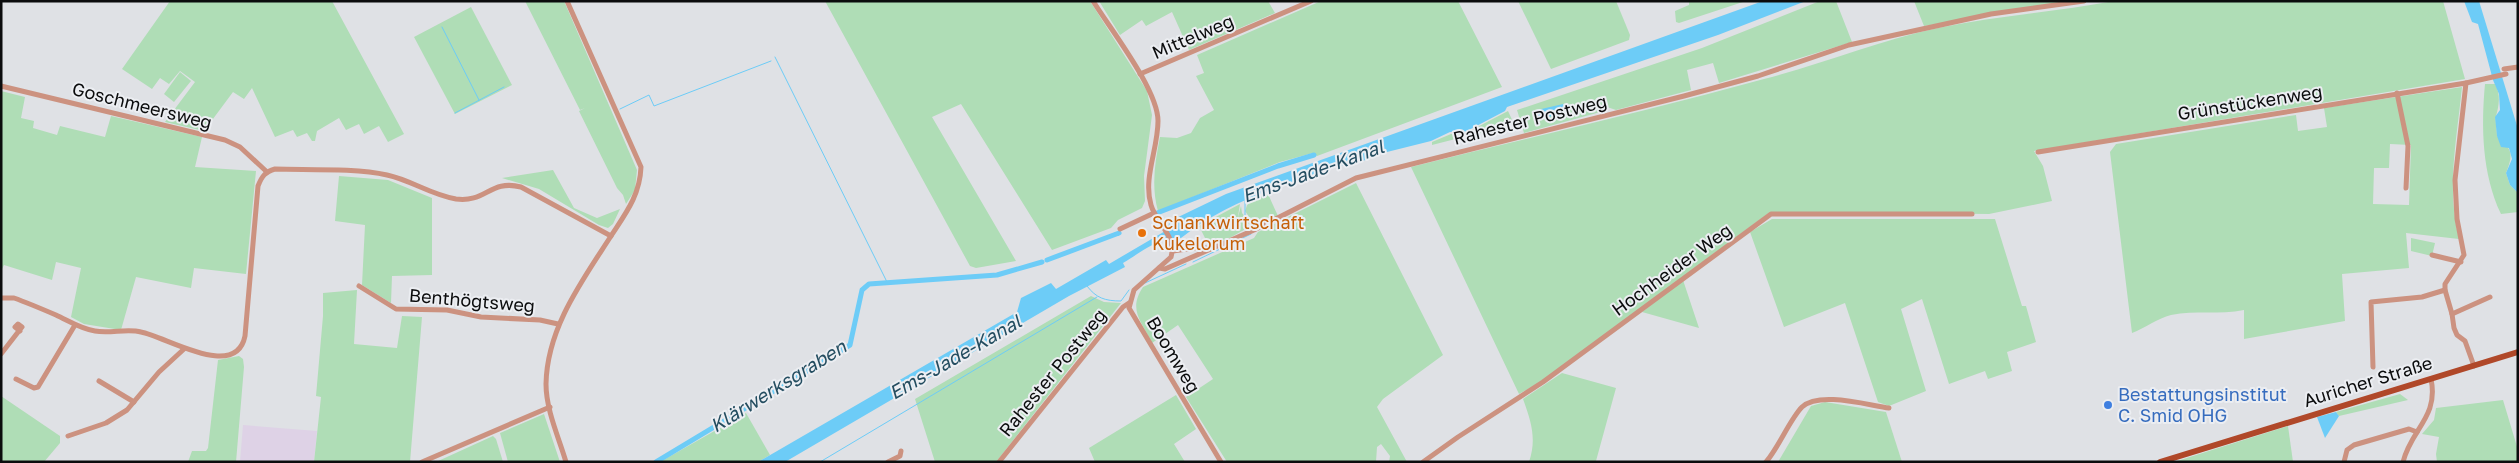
<svg xmlns="http://www.w3.org/2000/svg" width="2519" height="463" font-family="'Golos Text',sans-serif">
	<style>
		.industrial { fill: #ded2e6 }
		.green { fill: #afddb6; fill-rule: evenodd }
		.water { fill: #6dccf7 }
		.lines { fill: none; stroke-linecap: round; stroke-linejoin: round }
		.stream { stroke: #6dccf7; stroke-width: 1 }
		.canal { stroke: #6dccf7; stroke-width: 5 }
		.minor { stroke: #cc9280; stroke-width: 5 }
		.major { stroke: #b04829; stroke-width: 6 }
		.food-dot { fill: #e8710a; stroke: #eceef2; stroke-width: 2 }
		.shop-dot { fill: #3f7fe0; stroke: #eceef2; stroke-width: 2 }
		.labels { text-anchor: middle; stroke-width: 4; stroke-linejoin: round; paint-order: stroke }
		.street-label { font-size: 18px; fill: #0b0c0d; stroke: #eceef2 }
		.food-label { font-size: 18px; fill: #c56008; stroke: #eceef2; text-anchor: start }
		.shop-label { font-size: 18px; fill: #366cbe; stroke: #eceef2; text-anchor: start }
		.water-label { font-size: 19px; font-style: italic; fill: #244d60; stroke: #eceef2 }
	</style>
	<rect width="100%" height="100%" fill="#dfe1e5"/>
	<!-- industrial -->
	<path class="industrial" d="M243,425L317,431L314,462H240Z"/>
	<!-- green -->
	<g class="green">
		<path d="M170,1H332L404,134L388,142L379,126L364,134L359,124L346,130L339,118L317,131L315,141H312L307,133L297,137L293,130L275,137L252,88L244,99L233,92L204,131L165,122L195,82L180,71L169,84L160,78L152,89L122,69Z"/>
		<path d="M525,1H564L637,170L635,190L626,204L623,195L617,188L579,111L585,108L580,110Z"/>
		<path d="M825,1H1090L1147,91L1152,115L1144,176L1145,201L1142,208L1118,220L1111,228L1052,250L961,104L932,117L1016,261L976,268L970,266Z"/>
		<path d="M1099,1H1268L1275,13L1189,50L1172,12L1146,26L1142,20L1120,35Z"/>
		<path d="M1321,1H1458L1502,87L1317,156L1313,153L1280,162L1158,211C1151,186 1155,162 1160,137L1177,138L1191,133L1200,118L1214,110L1196,76L1204,73L1197,55Z"/>
		<path d="M1518,1H1616L1630,35L1629,40L1551,69Z"/>
		<path d="M1689,1H1746L1679,23L1676,22L1675,11L1689,5Z"/>
		<path d="M1820,1H1836L1852,42L1719,83L1713,63L1687,70L1691,90L1616,110L1607,107L1604,111L1524,133L1517,110L1702,48Z"/>
		<path d="M1914,1H2074L1924,26Z"/>
		<path d="M2114,1H2443L2465,79L2034,151L2043,166L2052,201L1989,214L1770,212L1542,381L1519,394L1411,167C1529,138 1647,111 1764,79C1822,64 1878,41 1938,28C1996,16 2055,12 2114,1Z"/>
		<path d="M471,7L512,85L455,114L414,37Z"/>
		<path d="M180,72L191,81L174,102L164,94Z"/>
		<path d="M2485,84H2495C2501,94 2499,106 2496,116C2495,121 2497,130 2497,136C2512,150 2514,153 2506,173L2510,185L2518,193V212L2501,214C2482,174 2481,127 2485,84Z"/>
		<path d="M2462,87C2457,138 2446,189 2459,239L2406,233L2409,268L2342,274L2345,321L2244,339V310C2220,315 2195,310 2171,315C2158,318 2145,328 2132,333L2110,152L2116,144L2296,115L2298,131L2327,127L2324,108ZM2390,144L2411,145L2409,205L2373,204L2374,168H2389Z"/>
		<path d="M1,91L25,97L21,118L34,121L33,128L57,135L60,126L105,137L111,116L202,137L195,167L256,171L246,274L194,268L191,288L136,277L121,330L84,324L71,317L81,268L56,262L52,280L4,265L1,271Z"/>
		<path d="M1508,111L1514,124L1432,145V142L1451,134L1466,133Z"/>
		<path d="M553,170L574,208L597,218L620,209L613,224L608,228L599,225L539,189L502,178Z"/>
		<path d="M339,176L388,180L432,198V275L392,276L391,303L362,285L365,225L335,221Z"/>
		<path d="M1356,183L1443,355L1383,399L1377,407L1407,462H1389L1390,456L1381,444L1377,447L1376,462H1227L1186,397L1213,379L1178,325L1152,343C1141,320 1128,310 1143,287L1254,238L1258,232Z"/>
		<path d="M1268,194L1278,216L1256,227L1245,211L1249,200Z"/>
		<path d="M1240,204L1237,222L1241,226L1238,217L1241,206L1242,213L1250,223L1247,225L1251,226L1224,241L1212,244L1207,242L1199,226Z"/>
		<path d="M1772,219H1995L2022,306H2026L2036,342L2007,352L2012,371L1988,379L1985,371L1949,384L1922,299L1901,309L1926,391L1889,406L1878,402L1845,303L1784,327L1750,232Z"/>
		<path d="M2411,238L2435,243L2432,256L2411,251Z"/>
		<path d="M1683,280L1699,328L1642,312Z"/>
		<path d="M357,290L354,344L397,348L402,316L422,317L410,462H314L321,397L316,396L323,316V293Z"/>
		<path d="M1091,296L1104,302L1121,303L996,462H935L915,399Z"/>
		<path d="M239,356L243,359L244,367L236,462H188L192,451H206L208,448L218,360Z"/>
		<path d="M1562,373L1616,388L1596,461L1529,462C1537,439 1531,421 1523,399Z"/>
		<path d="M2400,394L2408,400L2339,416L2336,412Z"/>
		<path d="M1176,395L1196,429L1174,444L1185,462H1095L1089,448Z"/>
		<path d="M1,396L60,436V443L44,462H1Z"/>
		<path d="M2503,400L2518,450V462H2437L2436,454L2439,437L2422,434L2434,420L2436,408Z"/>
		<path d="M1825,402L1886,412L1902,462H1778L1811,406Z"/>
		<path d="M746,413L770,455L758,462H660Z"/>
		<path d="M544,414L560,462H508L500,433Z"/>
		<path d="M2288,426L2293,462H2174Z"/>
		<path d="M493,436L496,439L503,462H436Z"/>
	</g>
	<!-- water -->
	<g class="water">
		<path d="M1763,1H1806L1718,35L1507,107L1505,111L1465,132H1450L1431,141L1383,153L1350,166L1339,165C1285,185 1227,201 1181,238C1161,235 1140,253 1123,263L1125,267L1069,296L785,462H758L1017,312L1021,298L1051,283L1056,289L1106,260L1109,264L1167,230L1170,221L1226,194Z"/>
		<path d="M2464,1H2479L2518,129V193L2510,185L2506,173L2512,159L2509,148L2501,147L2497,136L2495,117L2500,110L2499,94L2493,80L2478,24L2472,22Z"/>
		<path d="M1563,104L1568,108L1557,115L1539,119L1535,117L1537,110Z"/>
		<path d="M2336,412L2339,416L2325,438L2317,417Z"/>
	</g>
	<g class="lines">
		<!-- stream -->
		<g class="stream">
			<path d="M442,27L479,100"/>
			<path d="M775,57L887,282"/>
			<path d="M620,109L649,95L654,106L771,61"/>
			<path d="M455,113L504,87"/>
			<path d="M1245,199V215L1254,226"/>
			<path d="M1193,262L1251,234"/>
			<path d="M1145,283L1186,264"/>
			<path d="M1087,286C1096,298 1105,301 1121,301L1129,290"/>
			<path d="M820,462L1097,297"/>
		</g>
		<!-- canal -->
		<g class="canal">
			<path d="M1157,213L1278,166L1314,155"/>
			<path d="M1047,260L1119,233"/>
			<path d="M656,462L850,345L862,290L869,284L997,275L1042,262"/>
		</g>
		<!-- minor -->
		<g class="minor">
			<path d="M1093,1C1111,30 1158,90 1158,121C1158,149 1143,178 1151,205C1156,223 1177,236 1171,257L1134,290L1129,308L1221,462"/>
			<path d="M2504,69L2518,67"/>
			<path d="M1140,74L1311,1"/>
			<path d="M2466,83L2506,74"/>
			<path d="M1,86L225,140L240,147L267,172"/>
			<path d="M2397,93L2408,146L2406,188"/>
			<path d="M2038,152L2466,83L2455,180L2457,219L2464,255L2445,284V290L2452,314L2454,328L2457,335L2465,341L2474,366"/>
			<path d="M1120,229L1154,213"/>
			<path d="M1173,251L1201,247L1210,249"/>
			<path d="M2432,255L2461,262"/>
			<path d="M1159,268L1165,269L1254,230L1356,178L1684,96L1758,76L1849,45L1991,14L2084,1"/>
			<path d="M359,286L396,309L447,310L481,317L540,320L558,324"/>
			<path d="M1,298H14C28,303 42,309 56,315C69,321 81,329 95,331C110,334 127,328 141,332C167,337 236,381 245,336L258,186C262,176 265,172 275,169C308,170 356,168 387,175C411,180 431,195 456,199C486,203 490,179 521,187L611,236"/>
			<path d="M2452,314L2490,297"/>
			<path d="M1,354L22,327L18,324L15,327L20,331"/>
			<path d="M2373,367L2371,302L2422,297L2445,290"/>
			<path d="M16,379L34,388L38,387L75,325"/>
			<path d="M99,381L134,402"/>
			<path d="M68,436L106,423L127,410L159,372L184,349"/>
			<path d="M422,462L550,407"/>
			<path d="M566,462C559,438 546,410 546,384C547,328 582,281 611,236C626,213 640,195 641,167L567,1"/>
			<path d="M888,462L900,456L901,451"/>
			<path d="M999,462L1123,307L1129,303"/>
			<path d="M1423,462L1458,437L1543,382L1771,214H1972"/>
			<path d="M1766,462C1779,447 1790,419 1802,407C1819,391 1867,405 1889,408"/>
			<path d="M2344,462L2347,450L2354,445L2409,429L2417,432"/>
			<path d="M2403,462C2411,429 2439,417 2431,379"/>
		</g>
		<!-- major -->
		<path class="major" d="M2160,462L2518,352"/>
	</g>
	<!-- markers -->
	<circle class="food-dot" cx="1142" cy="233" r="5"/>
	<circle class="shop-dot" cx="2108" cy="405" r="5"/>
	<g class="labels">
		<!-- street labels -->
		<g class="street-label">
			<text transform="translate(1193 37) rotate(-23)" y="6">Mittelweg</text>
			<text transform="translate(2250 103) rotate(-9)" y="6">Grünstückenweg</text>
			<text transform="translate(142 106) rotate(14)" y="6">Goschmeersweg</text>
			<text transform="translate(1530 120) rotate(-14)" y="6">Rahester Postweg</text>
			<text transform="translate(1672 270) rotate(-36)" y="6">Hochheider Weg</text>
			<text transform="translate(472 301) rotate(5)" y="6">Benthögtsweg</text>
			<text transform="translate(1173 355) rotate(59)" y="6">Boomweg</text>
			<text transform="translate(1053 373) rotate(-51)" y="6">Rahester Postweg</text>
			<text transform="translate(2368 382) rotate(-17)" y="6">Auricher Straße</text>
		</g>
		<!-- food labels -->
		<g class="food-label">
			<text x="1152" y="229">Schankwirtschaft<tspan x="1152" dy="21">Kukelorum</tspan></text>
		</g>
		<!-- shop labels -->
		<g class="shop-label">
			<text x="2118" y="401">Bestattungsinstitut<tspan x="2118" dy="21">C. Smid OHG</tspan></text>
		</g>
		<!-- water labels -->
		<g class="water-label">
			<text transform="translate(1313 171) rotate(-20)" y="7">Ems-Jade-Kanal</text>
			<text transform="translate(955 357) rotate(-30)" y="7">Ems-Jade-Kanal</text>
			<text transform="translate(778 386) rotate(-32)" y="7">Klärwerksgraben</text>
		</g>
	</g>
	<!-- border -->
	<rect width="2519" height="463" fill="none" stroke="#0b0c0d" stroke-width="5"/>
</svg>
